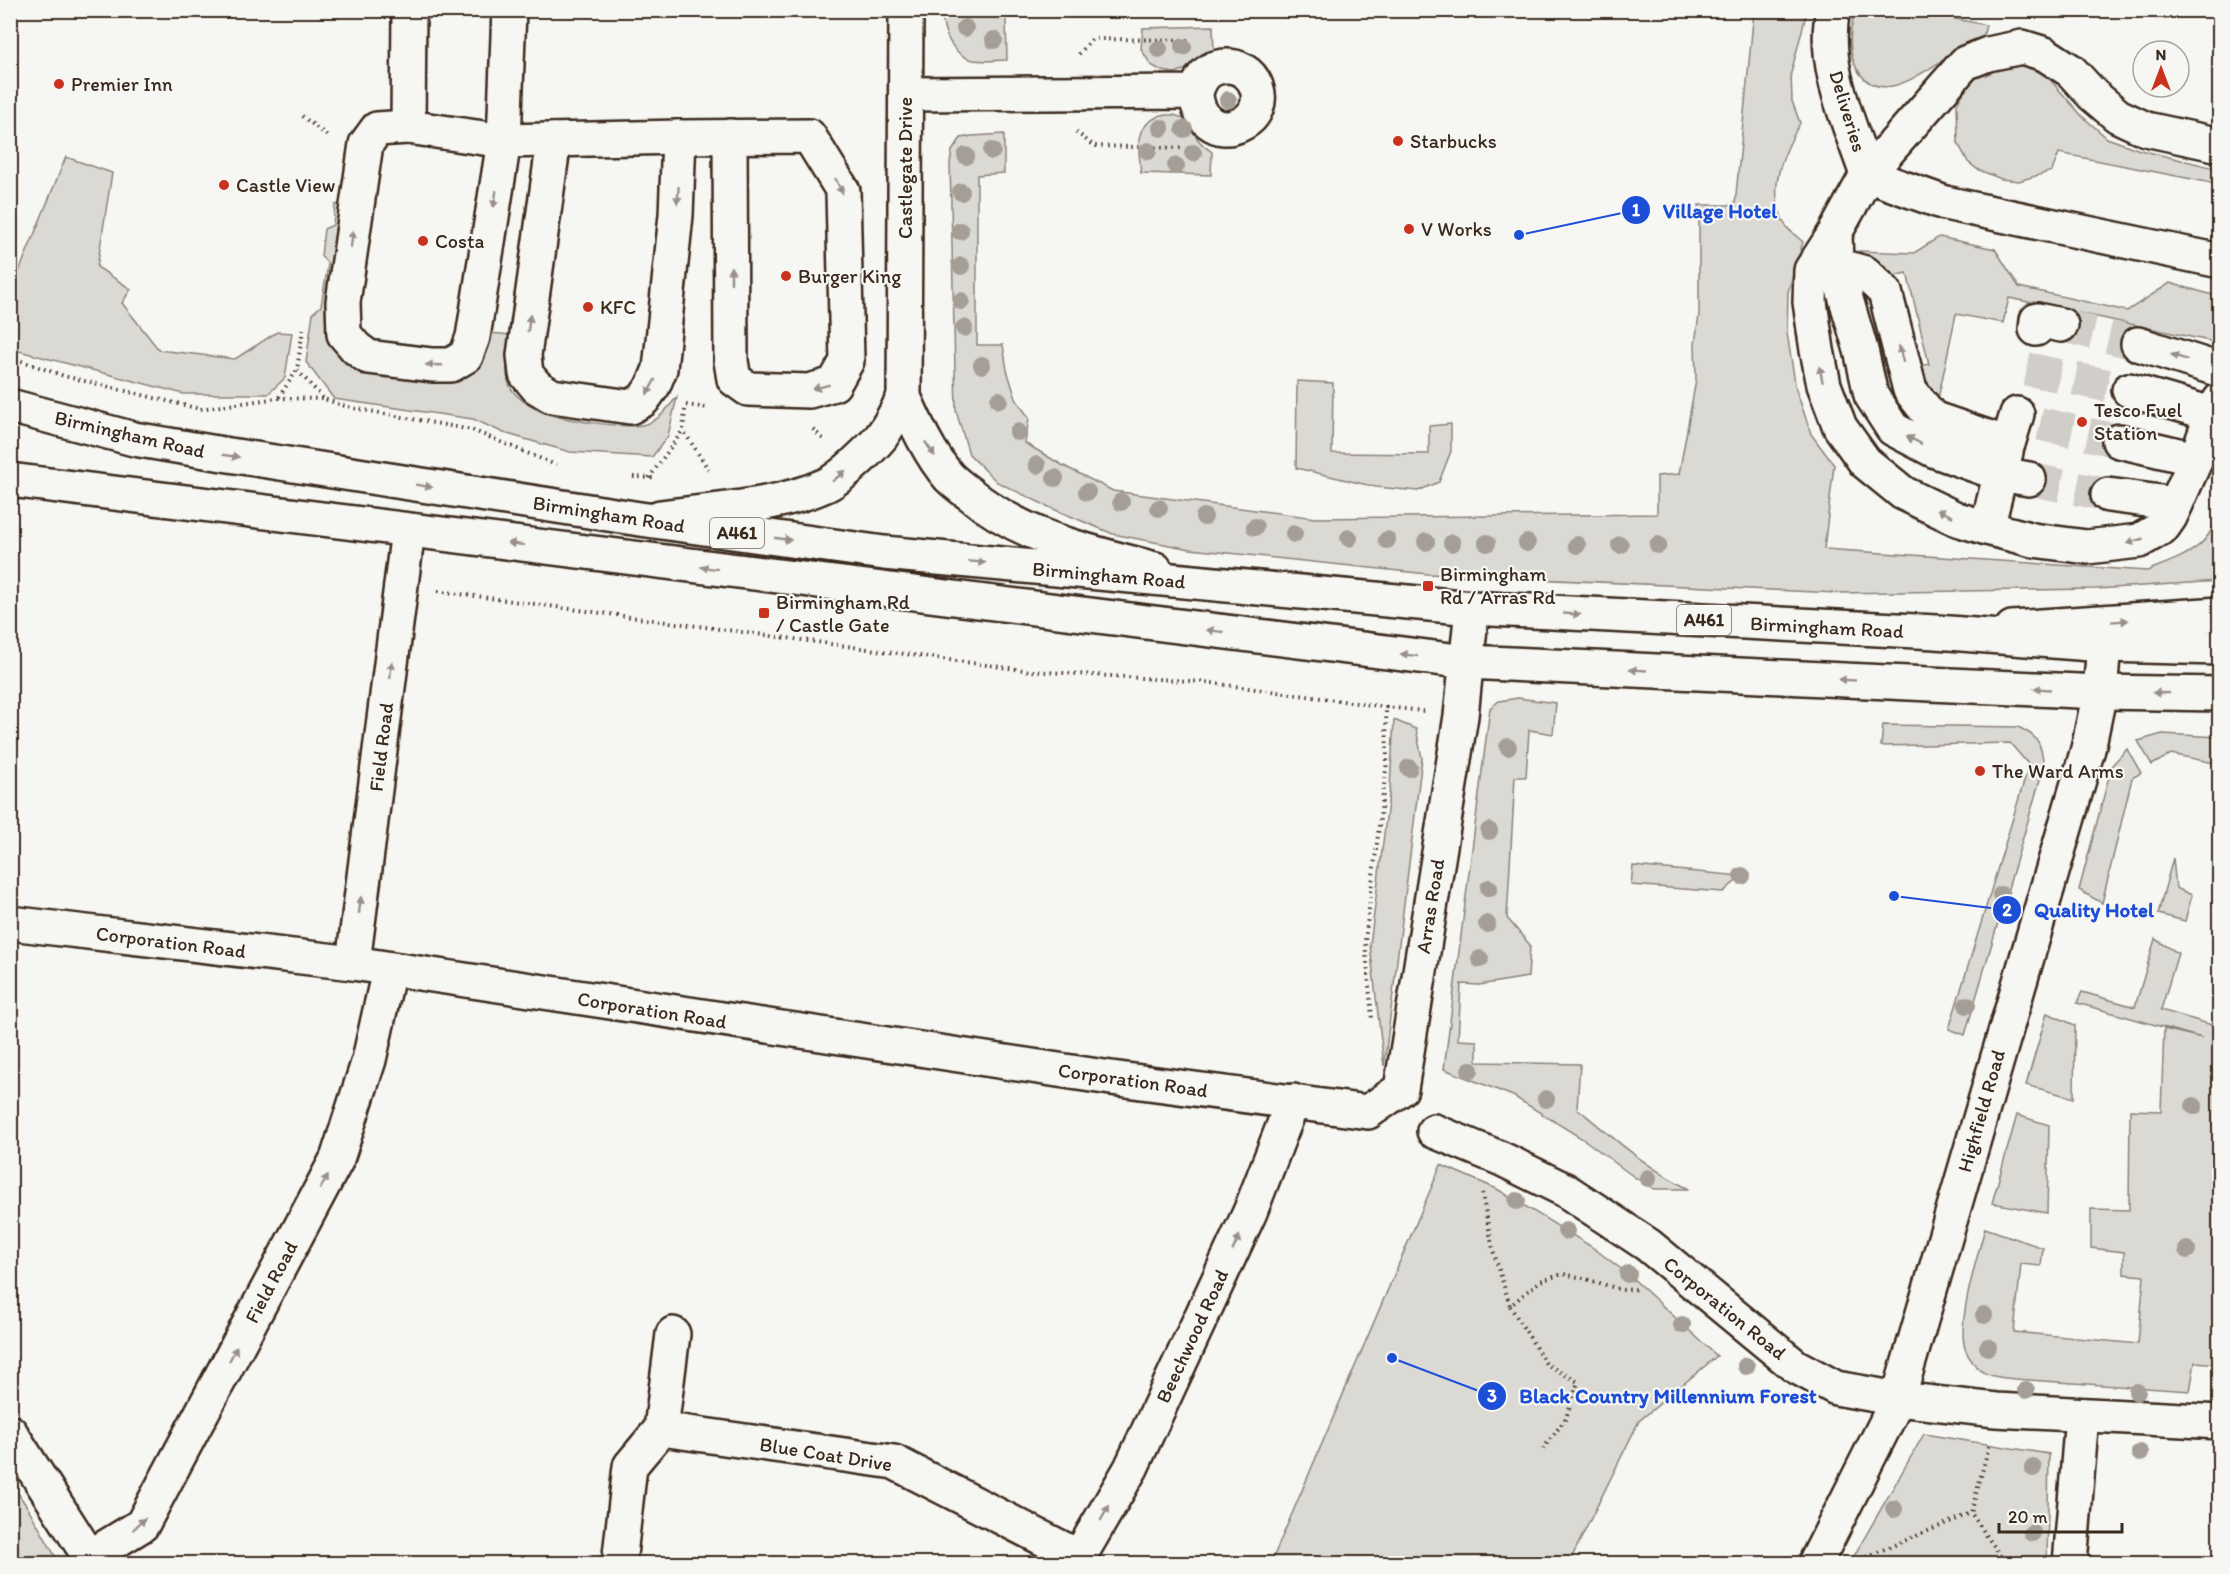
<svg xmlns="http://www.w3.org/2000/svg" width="2230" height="1574" font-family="Itim,sans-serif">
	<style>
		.green { fill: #dad9d3; stroke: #8a8278; stroke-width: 1.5 }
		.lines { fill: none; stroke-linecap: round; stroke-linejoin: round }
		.minor-tunnel { stroke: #d1cdc8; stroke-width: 33; stroke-dasharray: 33 16; stroke-linecap: butt }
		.minor-casing { stroke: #3b2a1e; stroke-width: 38 }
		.highway-casing { stroke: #3b2a1e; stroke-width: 38 }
		.path { stroke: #3b2a1e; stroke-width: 4; stroke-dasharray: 1.5 4.5; stroke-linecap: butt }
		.minor { stroke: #f6f6f2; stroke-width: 33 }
		.highway { stroke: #f6f6f2; stroke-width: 33 }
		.tree { fill: #a59e96 }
		.oneway { fill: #989088 }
		.poi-dot { fill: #c8321e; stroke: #f6f6f2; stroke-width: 2 }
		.labels { text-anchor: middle; stroke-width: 4.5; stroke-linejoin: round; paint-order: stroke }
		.shield { fill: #f6f6f2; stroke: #73675e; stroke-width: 1.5 }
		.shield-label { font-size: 18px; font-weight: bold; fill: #3b2a1e }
		.poi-label { font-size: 20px; fill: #3b2a1e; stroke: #f6f6f2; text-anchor: start }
		.street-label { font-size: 20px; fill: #3b2a1e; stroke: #f6f6f2 }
		.leader { fill: none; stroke: #1d4ed8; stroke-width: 2 }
		.callout-dot { fill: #1d4ed8; stroke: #f6f6f2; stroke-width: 2 }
		.mark-label { font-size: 18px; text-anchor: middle; font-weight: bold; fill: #fff }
		.callout-label { font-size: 21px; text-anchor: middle; font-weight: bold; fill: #1d4ed8; stroke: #f6f6f2; stroke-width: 4.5; stroke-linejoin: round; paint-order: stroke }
	</style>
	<rect width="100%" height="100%" fill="#f6f6f2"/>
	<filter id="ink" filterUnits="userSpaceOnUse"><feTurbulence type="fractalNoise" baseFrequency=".0167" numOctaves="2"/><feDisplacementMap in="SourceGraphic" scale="12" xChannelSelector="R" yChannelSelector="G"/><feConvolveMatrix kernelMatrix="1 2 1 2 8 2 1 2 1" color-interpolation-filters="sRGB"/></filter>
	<g filter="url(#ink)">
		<!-- green -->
		<g class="green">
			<path d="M942,11H978L979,14L1006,18L1007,60C996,60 983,62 973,60C951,55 942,30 942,11Z"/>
			<path d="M1754,11H1807L1791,73L1792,101L1800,123C1783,154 1765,191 1786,226C1790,232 1798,237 1803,242L1788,292L1787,333L1796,389L1811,434L1834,465L1824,549L2147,571C2183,556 2211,550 2219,508V581L2096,589L1838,593L1428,574L1190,549L1113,534L1051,508L997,482L969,454L956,411L950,163L952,151L961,138L972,136L1004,134V173L977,175V345H1003L1007,370L1016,399L1029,418L1025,443L1062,465L1113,491L1315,518L1657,514V476L1679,474L1696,380L1695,344L1699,315V205H1735Z"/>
			<path d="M1855,11H1916L1986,25L1982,42C1972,46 1961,50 1952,55C1925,69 1881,110 1857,69C1847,52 1850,29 1855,11Z"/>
			<path d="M1213,26L1214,53L1202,56L1186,69L1175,73L1162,71L1151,65L1141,49L1143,28Z"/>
			<path d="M1999,66H2023L2045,74L2082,116L2107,138L2140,150L2219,169V189L2212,183L2059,153L2052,171L2019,181L2001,179L1977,169L1968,162L1958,143L1957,104L1965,90L1980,73Z"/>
			<path d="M1161,115H1174L1189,120C1193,135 1199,143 1212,152L1211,175L1141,173C1139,146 1131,128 1161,115Z"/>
			<path d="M66,157L112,173L97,267L131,289L122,303L159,350L235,359L277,332L292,333L285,378L268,394H184L11,349V291Z"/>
			<path d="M348,203L331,326L448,379L490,333L511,335C509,351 502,376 512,390C519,399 531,407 542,412C559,419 629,430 646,424C660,420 668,407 677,397L668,436L652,457L570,452L504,433L473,419L334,399L306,362L313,313L321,306L328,264L321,256L324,229L333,225L335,205Z"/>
			<path d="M1939,237L1995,249L2019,287L2127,311L2170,283L2213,295L2219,298V343L2009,298L2003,323L1956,314L1938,399L1918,367L1929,364L1907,273L1889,277L1859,251L1914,253Z"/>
			<path d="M1297,381L1333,383L1332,453L1429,454V426L1451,424V451L1439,482L1418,491L1376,487L1296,468Z"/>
			<path d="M1518,698L1556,703L1553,734L1529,730L1526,777H1515L1507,918L1530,945L1528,977L1479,985L1461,984L1458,1040L1477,1041V1062L1580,1064L1577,1108C1613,1138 1647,1168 1689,1189H1654L1634,1177L1586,1141L1513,1096L1444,1069L1490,708L1499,701Z"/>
			<path d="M1394,720L1416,729L1422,758L1384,1066L1370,945L1390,787Z"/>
			<path d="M1883,725L2018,727C2040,737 2041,744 2044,766L1965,1035L1949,1029L2029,765L2010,743L1881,746Z"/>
			<path d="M2162,734L2219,737V764L2171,754L2152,765L2138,741Z"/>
			<path d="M2127,749L2141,773L2132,778L2102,903L2079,890L2112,765Z"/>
			<path d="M2173,858L2176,888L2192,895L2185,921L2158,914Z"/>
			<path d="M1633,866L1742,876L1723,892L1631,885Z"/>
			<path d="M2155,939L2178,953L2161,1010L2219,1027V1364L2195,1362L2190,1391L2015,1379C2004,1378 1989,1377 1980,1370C1975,1366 1968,1356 1966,1351C1955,1326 1978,1255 1985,1228L2043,1248L2041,1266L2021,1264L2014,1332L2138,1344L2144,1276L2124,1274V1252L2091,1248V1209L2129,1210L2130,1110L2161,1111L2164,1029L2202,1038L2077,1003L2082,992L2135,1007Z"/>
			<path d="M2047,1013L2075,1025L2074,1098L2026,1085Z"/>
			<path d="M2017,1115L2049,1125L2047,1213L1992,1203Z"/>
			<path d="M1441,1165L1497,1189L1592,1247L1628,1274L1717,1356L1639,1421L1569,1563H1271Z"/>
			<path d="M1924,1434L2049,1454L2047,1563H1850Z"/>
			<path d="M11,1483L28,1508L59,1563H11Z"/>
		</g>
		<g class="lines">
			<!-- minor-tunnel -->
			<g class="minor-tunnel">
				<path d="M2061,325L2138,344"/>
				<path d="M2027,369L2129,390"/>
				<path d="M2040,424L2119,441"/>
				<path d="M2029,479L2108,495"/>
			</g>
			<defs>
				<g id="minor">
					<path d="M409,10L408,127L504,141L679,137C723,137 766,136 809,136L843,191L847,361L834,384L809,391L748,389L734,379L731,361L730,136"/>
					<path d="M906,10L904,397C916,424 929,454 949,477C955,483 963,489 970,494C1023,538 1090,552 1155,569"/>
					<path d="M1833,10C1821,65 1850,124 1867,175"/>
					<path d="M906,94L1196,92C1200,80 1205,70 1219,67C1256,59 1274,108 1241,124C1217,137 1196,117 1196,92"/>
					<path d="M408,127L377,129L366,144L343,302L344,334L356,348L368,357L432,365H451L466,356L473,337L504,141L509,10"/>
					<path d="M554,140L524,355L526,374L537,387L552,396L630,407L643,400L653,386L660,369L676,215L679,137"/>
					<path d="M1867,175L1945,203L2220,261"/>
					<path d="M1835,233L1836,265L1861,350L1871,395L1893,429L1933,450L2000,474L2029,479"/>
					<path d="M1836,265L1865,273L1885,292L1910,390L1932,418L2008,444L2017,414"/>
					<path d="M2036,329L2037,320L2061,325"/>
					<path d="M2138,344L2220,370"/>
					<path d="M2129,390L2212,414"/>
					<path d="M2119,441L2196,459L2212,414L2220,400"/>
					<path d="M2108,495L2176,504L2196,459"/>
					<path d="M2176,504L2170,517L2163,527L2139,541L2087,547L2033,540L1987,528L1957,519L1903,493L1865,462L1840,427L1824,385L1817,350L1810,302L1811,270L1835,233L1867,175L1965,63L1988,54L2022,47L2045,54L2071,71L2093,95L2118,116L2146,129L2220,145"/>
					<path d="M660,517C713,510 777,507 826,485C841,478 870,450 881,437C890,425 897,410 904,397"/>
					<path d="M1987,528L2006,452"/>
					<path d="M2012,628L2220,614"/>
					<path d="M10,923L353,963L1111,1078L1368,1112L1401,1089L1461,716L1472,608"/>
					<path d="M353,963L408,530"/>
					<path d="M1434,1131L1502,1159L1565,1190L1648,1245L1795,1366L1836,1388L1898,1399L1996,1410L2220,1422"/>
					<path d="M661,1429L894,1462L1079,1557"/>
					<path d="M10,1432L94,1564"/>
					<path d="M91,1556L142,1525L337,1159L369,1060L389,970"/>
					<path d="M619,1564L630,1466L661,1429L673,1334"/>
					<path d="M1075,1564L1131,1468L1250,1212L1293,1101"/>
					<path d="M1815,1564L1898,1399L2088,749L2100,692L2104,645"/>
					<path d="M2070,1564L2082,1415"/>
				</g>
				<g id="highway">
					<path d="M10,406L134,439L223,454L640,519L884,553L1472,608L1936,632L2104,645L2220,648"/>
					<path d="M10,480L1467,662L2100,692L2220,694"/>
				</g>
			</defs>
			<!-- minor casing -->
			<use href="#minor" class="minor-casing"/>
			<!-- highway casing -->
			<use href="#highway" class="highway-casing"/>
			<!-- path -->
			<g class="path">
				<path d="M1079,54L1092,39L1188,40"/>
				<path d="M302,116L330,138"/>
				<path d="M1076,132L1094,146L1181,148"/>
				<path d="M303,329L297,370L324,399"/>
				<path d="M10,357L64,376L200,409L278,398L324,399L348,407L472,430L556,465"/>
				<path d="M279,397L297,370"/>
				<path d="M686,405L708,408"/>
				<path d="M685,410L683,430L710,472"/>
				<path d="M813,429L825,441"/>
				<path d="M633,477L653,478"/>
				<path d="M649,478L683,430"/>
				<path d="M438,591L1031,671L1205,682L1386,707L1387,761L1365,941L1372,1018"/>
				<path d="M1386,707L1424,711"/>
				<path d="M1482,1193L1493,1250L1510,1306"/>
				<path d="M1989,1446L1971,1513L2006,1564"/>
				<path d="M1543,1449L1566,1418L1578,1382L1546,1364L1510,1306L1540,1281L1563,1274L1583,1278L1622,1290L1640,1289"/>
				<path d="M1861,1559L1971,1513"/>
			</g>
			<!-- minor -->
			<use href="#minor" class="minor"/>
			<!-- highway -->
			<use href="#highway" class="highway"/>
		</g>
		<!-- trees -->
		<g class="tree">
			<circle cx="965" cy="28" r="9"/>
			<circle cx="994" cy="40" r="9"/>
			<circle cx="1183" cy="47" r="9"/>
			<circle cx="1159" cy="49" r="9"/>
			<circle cx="1228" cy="100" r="9"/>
			<circle cx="1161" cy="128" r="9"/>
			<circle cx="1184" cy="129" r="9"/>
			<circle cx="992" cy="151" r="9"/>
			<circle cx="1148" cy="151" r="9"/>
			<circle cx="1193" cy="153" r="9"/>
			<circle cx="966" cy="156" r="9"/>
			<circle cx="1176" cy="166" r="9"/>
			<circle cx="961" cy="192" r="9"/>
			<circle cx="960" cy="231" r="9"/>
			<circle cx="961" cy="266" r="9"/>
			<circle cx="961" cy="301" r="9"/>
			<circle cx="964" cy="328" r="9"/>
			<circle cx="982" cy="365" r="9"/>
			<circle cx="999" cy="400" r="9"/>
			<circle cx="1018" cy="432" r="9"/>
			<circle cx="1037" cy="465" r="9"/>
			<circle cx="1055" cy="478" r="9"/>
			<circle cx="1087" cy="492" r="9"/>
			<circle cx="1121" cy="502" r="9"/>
			<circle cx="1159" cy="508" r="9"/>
			<circle cx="1204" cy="517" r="9"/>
			<circle cx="1255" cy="527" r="9"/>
			<circle cx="1294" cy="534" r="9"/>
			<circle cx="1349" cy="538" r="9"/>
			<circle cx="1387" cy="540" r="9"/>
			<circle cx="1426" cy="542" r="9"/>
			<circle cx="1452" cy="543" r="9"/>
			<circle cx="1487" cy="543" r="9"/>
			<circle cx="1527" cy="543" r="9"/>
			<circle cx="1577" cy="545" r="9"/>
			<circle cx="1620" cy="545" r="9"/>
			<circle cx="1658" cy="545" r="9"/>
			<circle cx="1508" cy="747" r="9"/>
			<circle cx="1409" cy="768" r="9"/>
			<circle cx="1489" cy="831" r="9"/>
			<circle cx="1742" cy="876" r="9"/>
			<circle cx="1489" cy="888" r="9"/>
			<circle cx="2001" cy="895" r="9"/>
			<circle cx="1487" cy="924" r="9"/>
			<circle cx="1480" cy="959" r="9"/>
			<circle cx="1967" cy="1005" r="9"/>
			<circle cx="1470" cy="1070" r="9"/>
			<circle cx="1546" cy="1099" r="9"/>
			<circle cx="2194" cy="1106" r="9"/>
			<circle cx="1648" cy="1178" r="9"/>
			<circle cx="1517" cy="1201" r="9"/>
			<circle cx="1566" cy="1231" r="9"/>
			<circle cx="2187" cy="1250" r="9"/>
			<circle cx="1628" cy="1274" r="9"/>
			<circle cx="1984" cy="1315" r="9"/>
			<circle cx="1682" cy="1325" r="9"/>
			<circle cx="1988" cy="1347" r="9"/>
			<circle cx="1746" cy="1366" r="9"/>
			<circle cx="2026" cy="1390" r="9"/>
			<circle cx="2137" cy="1392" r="9"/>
			<circle cx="2140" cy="1453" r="9"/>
			<circle cx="2033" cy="1468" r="9"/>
			<circle cx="1894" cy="1509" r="9"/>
			<circle cx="2032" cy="1533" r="9"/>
		</g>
		<!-- one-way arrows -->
		<defs><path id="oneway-solid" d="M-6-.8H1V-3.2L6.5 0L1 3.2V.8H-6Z" transform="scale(1.5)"/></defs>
		<g class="oneway">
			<use href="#oneway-solid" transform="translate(839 186) rotate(64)"/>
			<use href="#oneway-solid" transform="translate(678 195) rotate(95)"/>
			<use href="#oneway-solid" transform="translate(495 199) rotate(99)"/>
			<use href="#oneway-solid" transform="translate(352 239) rotate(-82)"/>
			<use href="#oneway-solid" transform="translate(731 275) rotate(-90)"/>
			<use href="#oneway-solid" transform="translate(529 323) rotate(-82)"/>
			<use href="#oneway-solid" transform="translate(1901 354) rotate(-104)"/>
			<use href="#oneway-solid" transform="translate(2179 357) rotate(-162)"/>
			<use href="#oneway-solid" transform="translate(434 365) rotate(-178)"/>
			<use href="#oneway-solid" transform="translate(1821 374) rotate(-101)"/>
			<use href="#oneway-solid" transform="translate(651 387) rotate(120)"/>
			<use href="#oneway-solid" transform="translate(821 387) rotate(165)"/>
			<use href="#oneway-solid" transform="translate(1914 440) rotate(-153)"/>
			<use href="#oneway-solid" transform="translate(930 449) rotate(56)"/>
			<use href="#oneway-solid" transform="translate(231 456) rotate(9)"/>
			<use href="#oneway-solid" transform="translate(839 476) rotate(-39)"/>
			<use href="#oneway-solid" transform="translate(424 486) rotate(9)"/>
			<use href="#oneway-solid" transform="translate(1945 513) rotate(-154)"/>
			<use href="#oneway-solid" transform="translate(783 539) rotate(8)"/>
			<use href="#oneway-solid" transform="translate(2135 541) rotate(164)"/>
			<use href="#oneway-solid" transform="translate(516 544) rotate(-173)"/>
			<use href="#oneway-solid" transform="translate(977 562) rotate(5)"/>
			<use href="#oneway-solid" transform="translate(709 568) rotate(-173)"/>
			<use href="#oneway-solid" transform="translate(1572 614) rotate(3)"/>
			<use href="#oneway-solid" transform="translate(2120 621) rotate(-4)"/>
			<use href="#oneway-solid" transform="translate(1215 631) rotate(-173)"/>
			<use href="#oneway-solid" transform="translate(1409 655) rotate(-173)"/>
			<use href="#oneway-solid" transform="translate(391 670) rotate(-83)"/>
			<use href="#oneway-solid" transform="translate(1638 670) rotate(-177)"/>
			<use href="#oneway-solid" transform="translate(1847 680) rotate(-177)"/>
			<use href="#oneway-solid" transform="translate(2042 689) rotate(-177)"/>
			<use href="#oneway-solid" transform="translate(2161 693) rotate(-179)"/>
			<use href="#oneway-solid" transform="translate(360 905) rotate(-83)"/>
			<use href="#oneway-solid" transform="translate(324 1182) rotate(-62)"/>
			<use href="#oneway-solid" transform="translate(1236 1243) rotate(-65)"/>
			<use href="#oneway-solid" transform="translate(233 1354) rotate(-62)"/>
			<use href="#oneway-solid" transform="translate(1105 1513) rotate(-60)"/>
			<use href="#oneway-solid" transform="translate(139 1524) rotate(-44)"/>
		</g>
	</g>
	<!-- markers -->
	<g class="poi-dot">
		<circle cx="59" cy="84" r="6"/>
		<circle cx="1398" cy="141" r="6"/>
		<circle cx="224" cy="185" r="6"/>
		<circle cx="1409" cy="229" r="6"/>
		<circle cx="423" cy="241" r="6"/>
		<circle cx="786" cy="276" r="6"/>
		<circle cx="588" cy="307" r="6"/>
		<circle cx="2082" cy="422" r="6"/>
		<rect x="1422" y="580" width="12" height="12" rx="3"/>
		<rect x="758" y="607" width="12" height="12" rx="3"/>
		<circle cx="1980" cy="771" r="6"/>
	</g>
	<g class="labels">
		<!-- shield labels -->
		<g class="shield">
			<rect x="710" y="518" width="54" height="30" rx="4.5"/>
			<rect x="1677" y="605" width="54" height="30" rx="4.5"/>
		</g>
		<g class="shield-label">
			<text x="737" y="539">A461</text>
			<text x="1704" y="626">A461</text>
		</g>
		<!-- poi labels -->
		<g class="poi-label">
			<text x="71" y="91">Premier Inn</text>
			<text x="1410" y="148">Starbucks</text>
			<text x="236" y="192">Castle View</text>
			<text x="1421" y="236">V Works</text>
			<text x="435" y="248">Costa</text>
			<text x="798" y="283">Burger King</text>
			<text x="600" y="314">KFC</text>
			<text x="2094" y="417">Tesco Fuel<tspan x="2094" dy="23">Station</tspan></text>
			<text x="1440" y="581">Birmingham<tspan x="1440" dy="23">Rd / Arras Rd</tspan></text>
			<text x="776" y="609">Birmingham Rd<tspan x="776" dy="23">/ Castle Gate</tspan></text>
			<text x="1992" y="778">The Ward Arms</text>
		</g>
		<!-- street labels -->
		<g class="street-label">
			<text transform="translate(1848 111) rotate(73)" y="7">Deliveries</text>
			<text transform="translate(905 168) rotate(-90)" y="7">Castlegate Drive</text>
			<text transform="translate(130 434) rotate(13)" y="7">Birmingham Road</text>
			<text transform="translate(609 514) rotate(9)" y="7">Birmingham Road</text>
			<text transform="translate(1109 575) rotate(5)" y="7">Birmingham Road</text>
			<text transform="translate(1827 627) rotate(3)" y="7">Birmingham Road</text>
			<text transform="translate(381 747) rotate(-83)" y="7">Field Road</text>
			<text transform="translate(1430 906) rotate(-81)" y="7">Arras Road</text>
			<text transform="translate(171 942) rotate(7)" y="7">Corporation Road</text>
			<text transform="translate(652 1010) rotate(9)" y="7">Corporation Road</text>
			<text transform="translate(1133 1080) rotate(8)" y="7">Corporation Road</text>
			<text transform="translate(1981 1111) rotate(-74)" y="7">Highfield Road</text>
			<text transform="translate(271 1282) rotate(-62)" y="7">Field Road</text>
			<text transform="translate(1725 1308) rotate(39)" y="7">Corporation Road</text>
			<text transform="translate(1192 1336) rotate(-65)" y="7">Beechwood Road</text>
			<text transform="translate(826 1454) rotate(9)" y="7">Blue Coat Drive</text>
		</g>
	</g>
	<!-- callouts -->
	<path class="leader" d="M1519 235L1636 210M1894 896L2007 910M1392 1358L1492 1396"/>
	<g class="callout-dot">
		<circle cx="1519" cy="235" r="6"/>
		<circle cx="1894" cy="896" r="6"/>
		<circle cx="1392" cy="1358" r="6"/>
		<circle cx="1636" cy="210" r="15"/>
		<circle cx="2007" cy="910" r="15"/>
		<circle cx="1492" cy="1396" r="15"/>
	</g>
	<g class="mark-label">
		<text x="1636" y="216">1</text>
		<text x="2007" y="916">2</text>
		<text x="1492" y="1402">3</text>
	</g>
	<g class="callout-label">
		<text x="1720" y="218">Village Hotel</text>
		<text x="2094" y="917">Quality Hotel</text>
		<text x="1668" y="1403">Black Country Millennium Forest</text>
	</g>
	<!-- margin -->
	<rect width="2230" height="1574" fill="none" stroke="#f6f6f2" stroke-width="36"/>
	<rect x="18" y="18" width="2194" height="1538" fill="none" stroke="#3b2a1e" stroke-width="2" filter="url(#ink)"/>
	<!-- north arrow -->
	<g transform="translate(2161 69)"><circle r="28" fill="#f6f6f2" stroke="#aba49d" stroke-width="1.5"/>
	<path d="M0-4.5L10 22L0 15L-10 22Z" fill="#c8321e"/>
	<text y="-9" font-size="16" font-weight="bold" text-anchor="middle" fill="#3b2a1e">N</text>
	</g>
	<!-- scale -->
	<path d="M1999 1523v9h123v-9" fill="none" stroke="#3b2a1e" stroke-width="3"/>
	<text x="2008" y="1523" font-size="18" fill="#3b2a1e" stroke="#f6f6f2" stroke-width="4.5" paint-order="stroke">20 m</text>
</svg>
